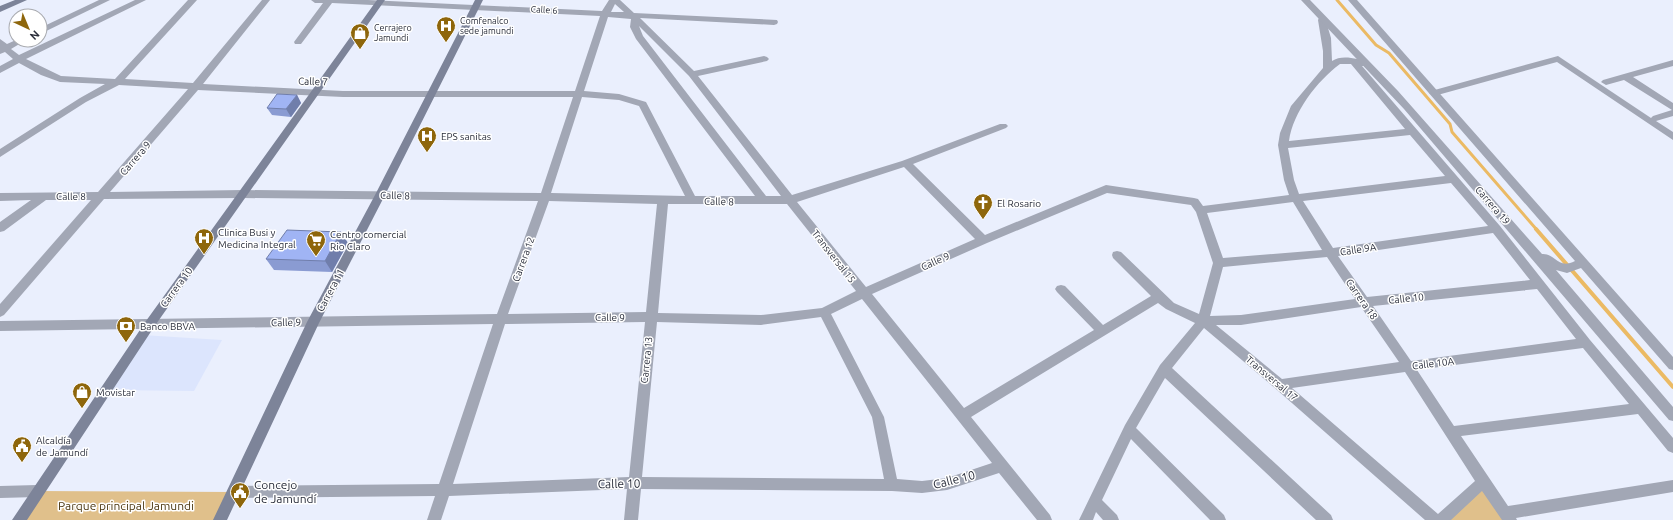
<svg xmlns="http://www.w3.org/2000/svg" width="1673" height="520" font-family="Ubuntu,sans-serif">
	<style>
		.built { fill: #dce5fd }
		.green { fill: #e0c08b }
		.lines { fill: none; stroke-linecap: round; stroke-linejoin: round }
		.stream-far1 { stroke: #ebba64; stroke-width: 3 }
		.stream { stroke: #ebba64; stroke-width: 4 }
		.minor { fill: #a2a7b5; fill-rule: evenodd }
		.tertiary { fill: #a2a7b5; fill-rule: evenodd }
		.secondary { fill: #7d8499; fill-rule: evenodd }
		.wall { fill: #8a9bd2 }
		.shaded-wall { fill: #707eab }
		.building { fill: #a0b4f4; stroke: #707eab }
		.labels { text-anchor: middle; stroke-width: 3; stroke-linejoin: round; paint-order: stroke }
		.far-street-label { font-size: 9px; fill: #292d3a; stroke: #fff }
		.far-poi-label { font-size: 9px; fill: #292d3a; stroke: #fff; text-anchor: start }
		.street-label { font-size: 10px; fill: #292d3a; stroke: #fff }
		.poi-label { font-size: 10px; fill: #292d3a; stroke: #fff; text-anchor: start }
		.near-street-label { font-size: 12px; fill: #292d3a; stroke: #fff }
		.near-poi-label { font-size: 12px; fill: #292d3a; stroke: #fff; text-anchor: start }
		.near-park-label { font-size: 12px; fill: #4c3812; stroke: #fff }
	</style>
	<rect width="100%" height="100%" fill="#eaeffd"/>
	<!-- built -->
	<path class="built" d="M142,335L222,340L194,391L110,390Z"/>
	<!-- green -->
	<g class="green">
		<path d="M1483,482L1510,520H1441Z"/>
		<path d="M37,491L234,492L220,520H19Z"/>
	</g>
	<g class="lines">
		<!-- stream-far1 -->
		<path class="stream-far1" d="M1337,0L1376,45L1389,53L1450,124L1452,132L1537,230"/>
		<!-- stream -->
		<path class="stream" d="M1536,229L1673,387"/>
		<!-- minor -->
		<g class="minor">
			<path d="M99,0H110L40,34V28Z"/>
			<path d="M135,0H146L26,59L61,76L115,79L188,0H197L125,79L193,83L262,0H270L203,84L343,91H575L600,16L332,3L301,44H295L294,42L323,3H315L311,0H368L602,11L609,0H620L634,13L777,20L778,22L777,24L774,25L640,18L694,71L764,56L767,57L769,59L767,61L698,76L792,195L902,161L1000,124H1006L1008,126L1006,128L913,164L985,235L1106,185L1194,198L1198,199L1203,206L1289,195L1284,180L1278,145L1280,133L1291,106L1323,68V51L1318,20L1319,18H1325L1331,38L1332,61C1342,54 1358,59 1368,62L1370,64L1368,66H1362L1500,226L1590,340L1673,438V453L1668,451L1638,414L1461,436L1508,506L1673,480V492L1516,518L1517,520H1502L1482,491L1451,520H1425L1276,389L1204,328L1172,368L1331,515L1333,520H1316L1165,378L1136,428L1224,515L1226,520H1210L1131,439L1102,500L1117,515L1119,520H1103L1096,512L1093,520H1079L1125,425L1160,365L1195,323L1166,309L1158,303L971,417L1050,515L1052,520H1037L999,473L947,490L922,493L892,491L641,489L638,520H624L627,489L449,496L441,520H427L435,496L234,498L229,496L227,492L229,488L234,486L439,484L493,324L0,331V321L497,314L538,201L243,198L104,199L4,315L0,317V304L91,200H46L4,231L0,232V222L31,200L0,201V193L98,192L188,89L119,85L86,102L0,157V149L80,98L105,84L60,82L41,75L19,63L0,73V66L13,59L5,52L0,54V39L7,44L16,40H26L11,49L19,55ZM615,4L624,12H611ZM608,17L631,19L630,27L636,39L755,196H695L646,102L619,94L584,91ZM639,26L689,76L781,196H766L643,36ZM1340,64H1351L1405,129L1289,141C1293,112 1317,81 1340,64ZM198,90L343,97H573L541,193L243,190L110,192ZM582,97L619,100L639,106L685,196L551,193ZM1410,135L1445,176L1299,194L1294,180L1288,148ZM904,167L975,239L866,287L797,202ZM1451,183L1488,226L1333,248L1303,201ZM1107,193L1191,205L1196,212L1213,263L1199,314L1174,303L1121,252L1117,251L1113,252L1112,255L1113,258L1151,296L1103,325L1065,286L1061,285L1057,286L1055,289L1057,292L1094,330L964,408L872,294L987,243ZM549,201L657,204L646,312L508,314ZM1293,202L1322,250L1223,258L1207,213ZM668,204H787L856,291L822,308L761,315L658,313ZM1493,233L1530,280L1367,297L1338,256ZM1327,257L1355,299L1241,315L1210,316L1223,267ZM1537,289L1576,339L1411,361L1373,306ZM862,299L992,463L947,478L922,481L897,479L884,417L831,314ZM1361,307L1399,362L1282,379L1216,325H1241ZM821,317L872,417L884,479L642,477L657,322L761,325ZM645,322L629,477L453,484L505,324ZM1583,348L1629,404L1454,426L1417,370ZM1405,372L1475,481L1438,514L1292,388Z"/>
			<path d="M1558,56L1651,118L1653,116L1672,110L1624,80L1606,85L1601,82L1603,80L1673,60V66L1633,77L1673,103V116L1656,121L1673,132V140L1557,62L1434,96L1429,93L1431,91Z"/>
			<path d="M37,485L42,487L44,491L42,495L37,497L0,498V486Z"/>
		</g>
		<!-- tertiary -->
		<path class="tertiary" d="M1301,0H1310L1398,91L1542,254C1555,253 1558,270 1575,261L1348,0H1357L1673,357V370L1669,369L1581,268L1567,273L1556,270L1673,407V421L1669,420L1404,109Z"/>
		<!-- secondary -->
		<g class="secondary">
			<path d="M15,0H27L0,12V6Z"/>
			<path d="M377,0H385L154,327L27,520H12L146,321Z"/>
			<path d="M475,0H483L385,195L319,323L227,520H213L307,322L375,195Z"/>
		</g>
	</g>
	<!-- wall -->
	<g class="wall">
		<path d="M297,95L301,103L291,117L272,115L267,108Z"/>
		<path d="M348,243L332,272L274,270L266,259Z"/>
	</g>
	<!-- shaded-wall -->
	<g class="shaded-wall">
		<path d="M297,95L301,103L291,117L286,109Z"/>
		<path d="M341,232L348,243L332,272L325,261Z"/>
	</g>
	<!-- building -->
	<g class="building">
		<path d="M277,94L297,95L286,109L267,108Z"/>
		<path d="M287,230L341,232L325,261L266,259Z"/>
	</g>
	<!-- icons -->
	<defs>
		<symbol id="hospital-pin" viewBox="-11 -11 22 30"><path d="M0 17L-7.5 6A9.5 9.5 0 1 1 7.5 6Z" fill="#8e660b" stroke="#fff"/><path d="M-5-5h3v3.5h4V-5h3V5h-3V1.5h-4V5h-3Z" fill="#fff"/></symbol>
		<symbol id="shop-pin" viewBox="-11 -11 22 30"><path d="M0 17L-7.5 6A9.5 9.5 0 1 1 7.5 6Z" fill="#8e660b" stroke="#fff"/><path d="M-5-2.5h2.3a2.7 3.5 0 0 1 5.4 0H5L5.5 6h-11ZM-1.5-2.5h3a1.5 2.3 0 0 0-3 0Z" fill="#fff"/></symbol>
		<symbol id="church-pin" viewBox="-11 -11 22 30"><path d="M0 17L-7.5 6A9.5 9.5 0 1 1 7.5 6Z" fill="#8e660b" stroke="#fff"/><path d="M-1.2-6h2.4v3.5h3.3v2.4h-3.3V6h-2.4V-.1h-3.3v-2.4h3.3Z" fill="#fff"/></symbol>
		<symbol id="supermarket-pin" viewBox="-11 -11 22 30"><path d="M0 17L-7.5 6A9.5 9.5 0 1 1 7.5 6Z" fill="#8e660b" stroke="#fff"/><path d="M-6-5.5h2.5l.6 2H6L4.5 2H-2.5L-4.4-4H-6ZM-1.5 3.2a1.3 1.3 0 1 0 .1 0ZM3 3.2a1.3 1.3 0 1 0 .1 0Z" fill="#fff"/></symbol>
		<symbol id="bank-pin" viewBox="-11 -11 22 30"><path d="M0 17L-7.5 6A9.5 9.5 0 1 1 7.5 6Z" fill="#8e660b" stroke="#fff"/><path d="M-6-4H6V4H-6ZM0-2.3a2.3 2.3 0 1 0 0 4.6a2.3 2.3 0 1 0 0-4.6Z" fill="#fff"/></symbol>
		<symbol id="civic-pin" viewBox="-11 -11 22 30"><path d="M0 17L-7.5 6A9.5 9.5 0 1 1 7.5 6Z" fill="#8e660b" stroke="#fff"/><path d="M-.6-6.5H3V-4.5H.6V-3L4-1V1h2V6H-6V1h2V-1L-.6-3ZM-1.2 2.5V6h2.4V2.5Z" fill="#fff"/></symbol>
	</defs>
	<g fill-rule="evenodd">
		<use href="#hospital-pin" x="435" y="15" width="22" height="30"/>
		<use href="#shop-pin" x="349" y="22" width="22" height="30"/>
		<use href="#hospital-pin" x="416" y="125" width="22" height="30"/>
		<use href="#church-pin" x="972" y="192" width="22" height="30"/>
		<use href="#hospital-pin" x="193" y="227" width="22" height="30"/>
		<use href="#supermarket-pin" x="305" y="229" width="22" height="30"/>
		<use href="#bank-pin" x="115" y="315" width="22" height="30"/>
		<use href="#shop-pin" x="71" y="381" width="22" height="30"/>
		<use href="#civic-pin" x="11" y="435" width="22" height="30"/>
		<use href="#civic-pin" x="229" y="481" width="22" height="30"/>
	</g>
	<g class="labels">
		<!-- far-street labels -->
		<g class="far-street-label">
			<text transform="translate(544 10) rotate(3)" y="3">Calle 6</text>
		</g>
		<!-- far-poi labels -->
		<g class="far-poi-label">
			<text x="460" y="24">Comfenalco<tspan x="460" dy="10">sede jamundi</tspan></text>
			<text x="374" y="31">Cerrajero<tspan x="374" dy="10">Jamundi</tspan></text>
		</g>
		<!-- street labels -->
		<g class="street-label">
			<text transform="translate(313 81) rotate(2)" y="4">Calle 7</text>
			<text transform="translate(135 158) rotate(-49)" y="4">Carrera 9</text>
			<text transform="translate(395 195) rotate(1)" y="4">Calle 8</text>
			<text x="71" y="200">Calle 8</text>
			<text transform="translate(719 201) rotate(1)" y="4">Calle 8</text>
			<text transform="translate(1493 205) rotate(49)" y="4">Carrera 19</text>
			<text transform="translate(1358 249) rotate(-8)" y="4">Calle 9A</text>
			<text transform="translate(834 256) rotate(52)" y="4">Transversal 15</text>
			<text transform="translate(523 259) rotate(-70)" y="4">Carrera 12</text>
			<text transform="translate(935 261) rotate(-24)" y="4">Calle 9</text>
			<text transform="translate(176 287) rotate(-54)" y="4">Carrera 10</text>
			<text transform="translate(330 290) rotate(-62)" y="4">Carrera 11</text>
			<text transform="translate(1406 298) rotate(-6)" y="4">Calle 10</text>
			<text transform="translate(1362 299) rotate(55)" y="4">Carrera 18</text>
			<text x="610" y="321">Calle 9</text>
			<text transform="translate(286 322) rotate(-1)" y="4">Calle 9</text>
			<text transform="translate(646 360) rotate(-84)" y="4">Carrera 13</text>
			<text transform="translate(1433 363) rotate(-7)" y="4">Calle 10A</text>
			<text transform="translate(1272 378) rotate(40)" y="4">Transversal 17</text>
		</g>
		<!-- poi labels -->
		<g class="poi-label">
			<text x="441" y="140">EPS sanitas</text>
			<text x="997" y="207">El Rosario</text>
			<text x="218" y="236">Clinica Busi y<tspan x="218" dy="12">Medicina Integral</tspan></text>
			<text x="330" y="238">Centro comercial<tspan x="330" dy="12">Rio Claro</tspan></text>
			<text x="140" y="330">Banco BBVA</text>
			<text x="96" y="396">Movistar</text>
			<text x="36" y="444">Alcaldía<tspan x="36" dy="12">de Jamundí</tspan></text>
		</g>
		<!-- near-street labels -->
		<g class="near-street-label">
			<text transform="translate(954 480) rotate(-14)" y="4">Calle 10</text>
			<text transform="translate(619 484) rotate(-1)" y="4">Calle 10</text>
		</g>
		<!-- near-poi labels -->
		<g class="near-poi-label">
			<text x="254" y="489">Concejo<tspan x="254" dy="14">de Jamundí</tspan></text>
		</g>
		<!-- near-park labels -->
		<g class="near-park-label">
			<text x="126" y="510">Parque principal Jamundi</text>
		</g>
	</g>
	<!-- north arrow -->
	<g transform="translate(28 28) rotate(136)"><circle r="19" fill="#ffffff" stroke="#a9abb0"/>
	<path d="M0-3L7 15L0 10L-7 15Z" fill="#8e660b"/>
	<text y="-6" font-size="11" font-weight="bold" text-anchor="middle" fill="#292d3a">N</text>
	</g>
</svg>
